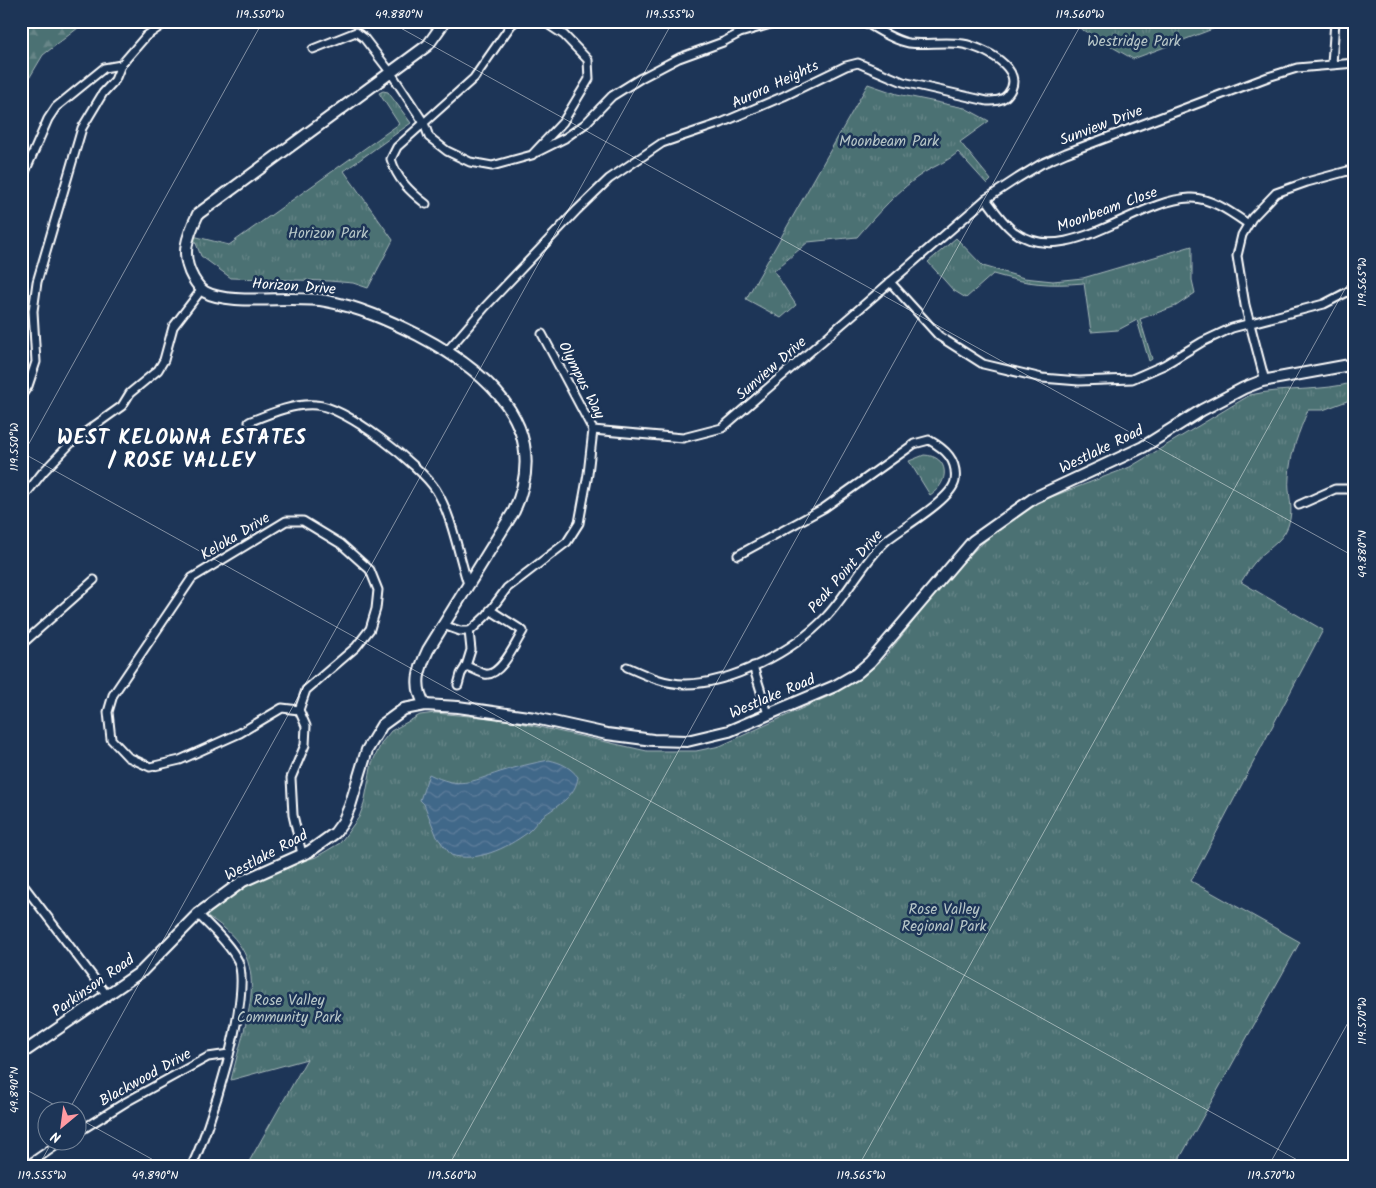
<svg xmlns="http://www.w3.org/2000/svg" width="1376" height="1188" font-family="Kalam,sans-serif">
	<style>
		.forest { fill: url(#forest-firs); stroke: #a6b8b9 }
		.park { fill: url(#park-tufts); stroke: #a6b8b9 }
		.water { fill: url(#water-waves); stroke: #8da4b8 }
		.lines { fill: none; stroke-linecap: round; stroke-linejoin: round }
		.street-casing { stroke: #fff; stroke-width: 11 }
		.secondary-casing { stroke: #fff; stroke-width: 14 }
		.street { stroke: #1d3557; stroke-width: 7 }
		.secondary { stroke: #1d3557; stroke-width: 10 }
		.ticks { fill: none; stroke: #fff; stroke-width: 1; stroke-opacity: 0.45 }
		.labels { text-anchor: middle; stroke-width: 5; stroke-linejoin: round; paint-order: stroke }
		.park-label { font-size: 15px; fill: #b7c6c7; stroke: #1d3557 }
		.street-label { font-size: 15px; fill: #fff; stroke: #1d3557 }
		.district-label { font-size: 20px; font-weight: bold; letter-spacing: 1px; fill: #fff; stroke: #1d3557 }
		.neatline { fill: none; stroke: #fff; stroke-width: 2 }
		.ticks-label { font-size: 12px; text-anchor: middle; fill: #fff }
	</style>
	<defs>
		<pattern id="forest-firs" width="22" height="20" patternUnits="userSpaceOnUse" patternTransform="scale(1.25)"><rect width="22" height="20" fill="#4c7173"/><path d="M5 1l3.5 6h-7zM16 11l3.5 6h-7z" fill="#678688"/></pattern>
		<pattern id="park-tufts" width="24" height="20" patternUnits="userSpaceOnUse" patternTransform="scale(1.25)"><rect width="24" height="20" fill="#4c7173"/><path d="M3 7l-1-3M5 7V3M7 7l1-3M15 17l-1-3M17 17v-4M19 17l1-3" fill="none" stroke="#678688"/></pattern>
		<pattern id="water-waves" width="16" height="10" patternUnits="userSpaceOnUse" patternTransform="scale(1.25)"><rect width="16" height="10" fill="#416789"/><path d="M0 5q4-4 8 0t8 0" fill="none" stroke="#5e7e9b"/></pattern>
	</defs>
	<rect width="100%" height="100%" fill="#1d3557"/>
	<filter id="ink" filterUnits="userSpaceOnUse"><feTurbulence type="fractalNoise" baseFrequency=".02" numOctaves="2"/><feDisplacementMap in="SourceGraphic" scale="10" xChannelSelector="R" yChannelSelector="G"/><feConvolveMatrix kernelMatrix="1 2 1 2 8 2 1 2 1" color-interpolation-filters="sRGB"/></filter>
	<g filter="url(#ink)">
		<!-- forest -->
		<path class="forest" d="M21,21H87L43,55L21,92Z"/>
		<!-- park -->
		<g class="park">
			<path d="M1085,21L1095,24L1147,25L1160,21H1234L1133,59L1069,22Z"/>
			<path d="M868,84L897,94L965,108L989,121L960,142L991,180L987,184L958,152C948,161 937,165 925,172C900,188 876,215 857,237L808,242L774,271L796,305L781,318L746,299Z"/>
			<path d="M383,91L388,92L411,123L344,171L393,240L368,288L353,283L329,281L231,278L201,256L193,236L229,245L399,124L379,93Z"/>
			<path d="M956,238L983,266L1024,278L1053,281L1083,278L1192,246V280L1195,293L1176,306L1140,319L1152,359L1149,361L1137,320L1118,330L1091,332L1084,283C1049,286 1027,284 993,274L966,298L953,290L928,262Z"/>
			<path d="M1355,382V398L1323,410H1308C1299,432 1290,453 1289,477C1287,496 1295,507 1288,526C1282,543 1264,550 1254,563C1249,569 1245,576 1241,582L1323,630L1191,881L1300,942L1175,1167H246L307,1059L231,1080C247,1011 279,956 202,913L276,869L316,857L340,843L359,817L364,804L372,763L382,742L391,731L420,715L435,713L503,719L647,751H696L720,746L827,697L865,675L885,657L943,584L975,550L1007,522L1038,502L1130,467L1250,395C1285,387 1321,392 1355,382Z"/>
			<path d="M924,455C950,456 950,483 930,495L909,461Z"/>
		</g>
		<!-- water -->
		<path class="water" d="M549,760C562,763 570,767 578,777C576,796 557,806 543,816C537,821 533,828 527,833C507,848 476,863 451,855L437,837L424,804L420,800L429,774C460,789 470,782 500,772C516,767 533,763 549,760Z"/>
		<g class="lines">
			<defs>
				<g id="street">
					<path d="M313,49L356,32L364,38L391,73L424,123L429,137L447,151L470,162L492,166L532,155L563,122L589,79L588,60L564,35L543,21"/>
					<path d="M1332,64L1335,21"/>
					<path d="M537,152L565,138L585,124L612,96L641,78L679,58L723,42L740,33L781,21"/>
					<path d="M21,181L48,119L56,107L104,68L121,65"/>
					<path d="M986,199C994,210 1002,222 1013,231C1065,270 1135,200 1190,198C1210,197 1232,213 1248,224"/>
					<path d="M426,204C409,191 397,179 391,159L397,147L474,78L511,25L516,21"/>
					<path d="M890,282L939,336L983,364L1042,378L1079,381L1132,379L1164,365L1202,342L1232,328L1324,304L1355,288"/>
					<path d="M448,350L485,307L577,210L609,179L662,143L721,123L784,96L846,66L858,63L903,82L987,101C994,101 1003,101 1008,94C1028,69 982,47 963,44C945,41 926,45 909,43C893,40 877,29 863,21"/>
					<path d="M1265,381L1245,305L1237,256L1242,235L1252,218L1276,193L1307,182L1355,169"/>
					<path d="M21,396L28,386L36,362L33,311L37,282L82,128L103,93L115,80L121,65L146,36L168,21"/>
					<path d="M249,422C269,414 294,403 316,405C346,407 420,465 436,490C453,518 458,554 468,584"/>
					<path d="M593,430L683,438L722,428L986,199L1018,178L1041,164L1066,153L1268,77L1297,68L1355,63"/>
					<path d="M21,500L43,472L73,441L122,406L130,393L158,370L164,360L173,327L202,289"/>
					<path d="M1299,505L1335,489H1355"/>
					<path d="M286,521H303L341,544L370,570L378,590L376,609L370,629L356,647L306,690L299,710L282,708L240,733L180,760L150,767L128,757L111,739L108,712L113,695L192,578Z"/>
					<path d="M443,625L460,631H470L487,615L507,588L567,542L579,523L588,474L593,430L542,334"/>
					<path d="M21,645L94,580"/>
					<path d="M466,666L471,650L469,631"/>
					<path d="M753,666L768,714"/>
					<path d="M627,667C645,675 664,684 685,684C731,684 794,651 826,617C847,595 865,559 887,540C903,527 951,500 955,481C958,460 945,449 929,440L914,444L824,508L738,555"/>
					<path d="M458,685L461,674L466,666C472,668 479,672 485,674C501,677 516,642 523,631L490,610"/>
					<path d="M299,710L306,726L305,745L291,778L293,815L302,854"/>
					<path d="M21,882L106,994"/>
					<path d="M78,1132L126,1102L208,1057L229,1054"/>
					<path d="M25,1167L64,1140"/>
					<path d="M191,1167C209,1133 253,994 238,961C229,943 211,928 198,914"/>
				</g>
				<g id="secondary">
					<path d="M425,705C413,685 419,669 428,650L514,511C553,426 487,371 418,335C388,320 359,307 326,301C294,295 229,306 205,292C200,289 196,283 193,278C180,255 187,237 198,214L428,45L445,21"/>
					<path d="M21,1054L142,971L198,914L243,881L310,851L335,833L343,822L350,806L367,750L382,725L404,709L425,705L458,707L535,718L607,734L653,740L687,741L729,731L835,686L856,674L870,662L973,541L1034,498L1143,447L1202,410L1244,388L1262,381L1355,364"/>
				</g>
			</defs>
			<!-- street casing -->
			<use href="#street" class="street-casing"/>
			<!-- secondary casing -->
			<use href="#secondary" class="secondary-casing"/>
			<!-- street -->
			<use href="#street" class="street"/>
			<!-- secondary -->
			<use href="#secondary" class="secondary"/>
		</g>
	</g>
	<!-- ticks -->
	<path class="ticks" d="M388,21L1355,557M21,452L1310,1167M21,458L263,21M21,1087L64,1110M69,1110L673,21M78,1118L166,1167M38,1167L53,1140M448,1167L1083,21M858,1167L1355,271M1268,1167L1355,1010"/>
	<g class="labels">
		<!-- park labels -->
		<g class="park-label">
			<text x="1134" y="46">Westridge Park</text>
			<text x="889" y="146">Moonbeam Park</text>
			<text x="328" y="238">Horizon Park</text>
			<text x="944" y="914">Rose Valley<tspan x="944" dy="17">Regional Park</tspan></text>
			<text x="289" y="1005">Rose Valley<tspan x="289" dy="17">Community Park</tspan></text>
		</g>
		<!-- street labels -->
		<g class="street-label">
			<text transform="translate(775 84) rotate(-25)" y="5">Aurora Heights</text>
			<text transform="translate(1101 125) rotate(-21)" y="5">Sunview Drive</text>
			<text transform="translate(1107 209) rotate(-20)" y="5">Moonbeam Close</text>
			<text transform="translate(294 286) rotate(4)" y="5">Horizon Drive</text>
			<text transform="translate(771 368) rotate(-41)" y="5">Sunview Drive</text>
			<text transform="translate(582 380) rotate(63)" y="5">Olympus Way</text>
			<text transform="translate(1101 449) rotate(-26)" y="5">Westlake Road</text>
			<text transform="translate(235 536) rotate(-31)" y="5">Keloka Drive</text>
			<text transform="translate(845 571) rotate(-49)" y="5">Peak Point Drive</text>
			<text transform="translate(772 696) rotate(-23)" y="5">Westlake Road</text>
			<text transform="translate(266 855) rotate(-28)" y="5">Westlake Road</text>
			<text transform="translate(93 985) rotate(-35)" y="5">Parkinson Road</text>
			<text transform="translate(145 1077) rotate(-29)" y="5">Blackwood Drive</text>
		</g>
		<!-- district labels -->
		<g class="district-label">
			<text x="182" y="444">WEST KELOWNA ESTATES<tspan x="182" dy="23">/ ROSE VALLEY</tspan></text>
		</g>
	</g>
	<!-- margin -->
	<rect width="1376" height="1188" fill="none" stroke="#1d3557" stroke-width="55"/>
	<!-- north arrow -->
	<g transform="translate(62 1126) rotate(209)"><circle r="24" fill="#1d3557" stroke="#77869a"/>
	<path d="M0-4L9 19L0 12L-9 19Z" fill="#ff9aa2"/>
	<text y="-8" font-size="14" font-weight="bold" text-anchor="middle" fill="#ffffff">N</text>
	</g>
	<rect x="28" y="28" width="1320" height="1132" class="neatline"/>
	<g class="ticks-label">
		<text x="260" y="18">119.550°W</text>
		<text x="399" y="18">49.880°N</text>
		<text x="670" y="18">119.555°W</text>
		<text x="1080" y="18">119.560°W</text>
		<text transform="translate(1362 282) rotate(-90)" y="4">119.565°W</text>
		<text transform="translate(14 447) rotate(-90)" y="4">119.550°W</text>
		<text transform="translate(1362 554) rotate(-90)" y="4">49.880°N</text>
		<text transform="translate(1362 1021) rotate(-90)" y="4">119.570°W</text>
		<text transform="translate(14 1090) rotate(-90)" y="4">49.890°N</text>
		<text x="42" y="1179">119.555°W</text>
		<text x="155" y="1179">49.890°N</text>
		<text x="452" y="1179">119.560°W</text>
		<text x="861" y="1179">119.565°W</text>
		<text x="1271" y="1179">119.570°W</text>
	</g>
</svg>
